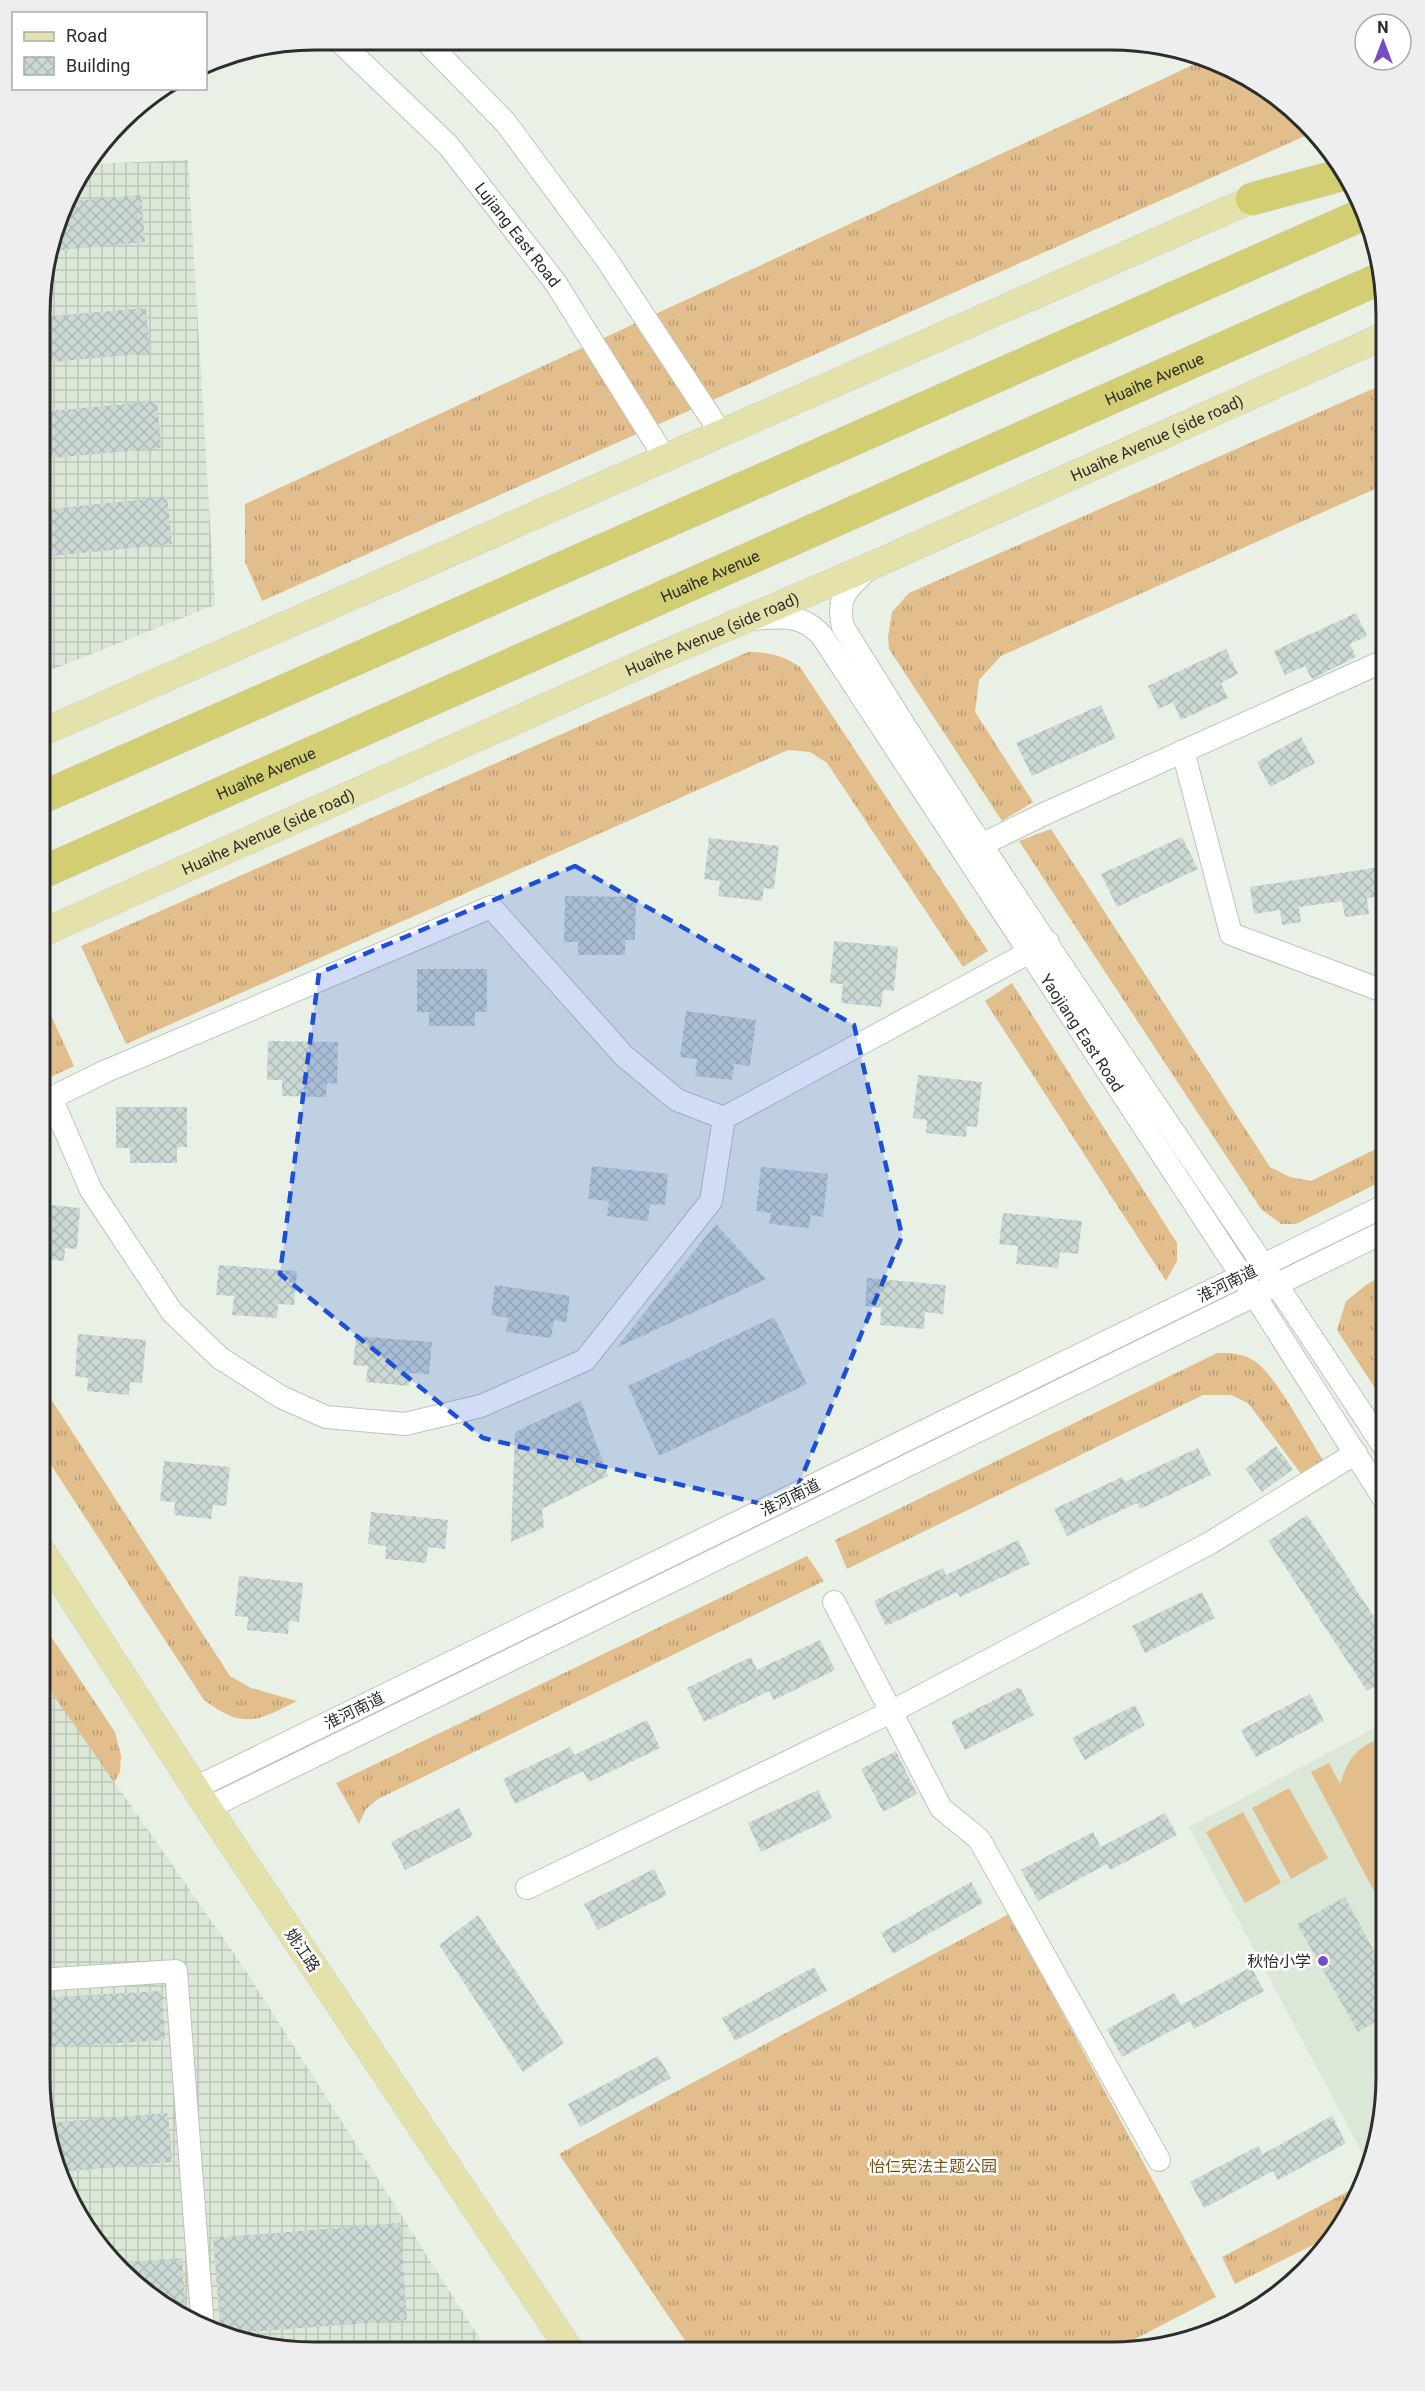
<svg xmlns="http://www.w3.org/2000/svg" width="1425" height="2391" font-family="Roboto,'Noto Sans SC',sans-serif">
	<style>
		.built { fill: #dbe7d7 }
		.industrial { fill: url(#industrial-grid) }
		.grass { fill: url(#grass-tufts) }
		.pitch { fill: #e2be8d }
		.building { fill: url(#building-cross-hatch) }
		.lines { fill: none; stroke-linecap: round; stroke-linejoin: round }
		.minor-casing { stroke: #bdc4ba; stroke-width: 24 }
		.major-casing { stroke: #cccdcc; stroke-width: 28 }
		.highway-casing { stroke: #cccdcc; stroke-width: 33 }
		.minor { stroke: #fff; stroke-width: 22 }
		.major { stroke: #e4e2aa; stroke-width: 27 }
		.highway { stroke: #d2ce71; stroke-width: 32 }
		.marked { fill: #1d4ed8; fill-opacity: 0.2; stroke: #1d4ed8; stroke-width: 4.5; stroke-dasharray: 12 8; stroke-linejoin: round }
		.poi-dot { fill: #754dc6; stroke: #fff; stroke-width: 2 }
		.labels { text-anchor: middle; stroke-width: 5; stroke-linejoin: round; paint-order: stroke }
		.street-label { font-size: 16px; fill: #2b2e2a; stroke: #fff }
		.poi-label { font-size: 16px; fill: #2b2e2a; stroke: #fff; text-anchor: end }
		.park-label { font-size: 16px; fill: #745016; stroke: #fff }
		.rim { fill: none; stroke: #2b2e2a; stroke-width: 3 }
	</style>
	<defs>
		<pattern id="industrial-grid" width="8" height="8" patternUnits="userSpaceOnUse" patternTransform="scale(1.5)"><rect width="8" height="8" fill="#dbe7d7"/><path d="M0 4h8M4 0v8" fill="none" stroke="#bcc6b9"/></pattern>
		<pattern id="grass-tufts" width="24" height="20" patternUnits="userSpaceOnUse" patternTransform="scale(1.5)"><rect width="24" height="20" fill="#e2be8d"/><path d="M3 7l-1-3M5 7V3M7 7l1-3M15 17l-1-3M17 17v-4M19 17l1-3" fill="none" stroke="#b79b73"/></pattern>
		<pattern id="building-cross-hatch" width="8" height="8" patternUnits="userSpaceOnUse" patternTransform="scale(1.5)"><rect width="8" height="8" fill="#cbd8d3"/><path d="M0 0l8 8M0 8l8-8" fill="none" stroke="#aebab5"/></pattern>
	</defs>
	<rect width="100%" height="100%" fill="#e9f1e7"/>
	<!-- built -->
	<path class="built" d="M1386,1722L1385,2095L1369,2166L1189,1827Z"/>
	<!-- industrial -->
	<g class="industrial">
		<path d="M188,160L215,605L41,674V279L68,192L89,164Z"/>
		<path d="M40,1675L244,1968L487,2350H279L210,2331L147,2295L96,2244L60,2181L39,2076Z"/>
	</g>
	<!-- grass -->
	<g class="grass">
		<path d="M1208,58L1216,60L1278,96L1314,132L262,601L245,562V504Z"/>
		<path d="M1386,383V484L1001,656L979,680L975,712L1033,802L1002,821L889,649L888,637L892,612L909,593Z"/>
		<path d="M748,652C768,652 783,655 800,667L988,951L963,967L827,763L810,752L788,750L126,1044L81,946Z"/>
		<path d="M1051,829L1270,1167L1290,1177L1311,1181L1386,1144V1179L1296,1224H1281L1261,1209L1019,841Z"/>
		<path d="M1012,983L1177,1243V1261L1166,1281L985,1001Z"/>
		<path d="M40,991L74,1066L40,1082Z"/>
		<path d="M1386,1273V1405L1337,1330L1346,1301L1366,1285Z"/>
		<path d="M1217,1353C1230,1353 1242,1353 1253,1360C1275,1373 1308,1437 1323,1460L1301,1474L1248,1403L1231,1395H1203L847,1569L835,1540Z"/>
		<path d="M40,1382L230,1676L251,1688L297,1701C257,1721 244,1730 204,1700L40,1448Z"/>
		<path d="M807,1556L824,1581L378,1799L366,1809L359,1824L336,1783Z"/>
		<path d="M40,1620L115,1732L121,1756L120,1772L114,1782L40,1676Z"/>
		<path d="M1009,1914L1216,2297L1110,2352L692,2351L559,2154Z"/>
		<path d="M1364,2183L1335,2234L1235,2284L1222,2257Z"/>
	</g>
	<!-- pitch -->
	<g class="pitch">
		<path d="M1386,1735L1385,1912L1311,1772L1329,1763L1340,1784C1350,1754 1357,1748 1386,1735Z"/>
		<path d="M1289,1788L1328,1858L1291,1879L1252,1808Z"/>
		<path d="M1243,1812L1281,1883L1245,1903L1206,1832Z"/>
	</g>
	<!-- building -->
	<g class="building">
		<path d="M141,195L145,242L50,251L65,202Z"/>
		<path d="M146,308L150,353L41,363V317Z"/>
		<path d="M157,401L161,448L41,459V412Z"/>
		<path d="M167,497L172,544L41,557V510Z"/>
		<path d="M1356,613L1367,636L1350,644L1356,657L1312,679L1305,666L1285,675L1274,651Z"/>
		<path d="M1226,649L1238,674L1221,683L1228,698L1181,720L1173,702L1159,709L1148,686Z"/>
		<path d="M1101,705L1116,738L1032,776L1016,743Z"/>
		<path d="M1301,737L1315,763L1270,787L1257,762Z"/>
		<path d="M1182,837L1198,869L1117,907L1101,874Z"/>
		<path d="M709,838L779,846L774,889L764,888L762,901L718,896L720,881L704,879Z"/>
		<path d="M1386,866V895L1367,898L1369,914L1345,917L1342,901L1299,907L1301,922L1282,925L1280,910L1254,914L1250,887Z"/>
		<path d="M565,896L636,897L635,940H625V955H578V942H564Z"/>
		<path d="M834,941L898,947L894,991L883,990L881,1007L841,1003L843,984L830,983Z"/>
		<path d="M417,969H487V1012H475V1026H429V1012H417Z"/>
		<path d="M686,1011L756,1020L750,1066L734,1064L732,1080L695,1076L697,1059L680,1057Z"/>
		<path d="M268,1041L338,1042L337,1084L327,1083L326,1097L282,1096V1080H267Z"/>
		<path d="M918,1075L982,1082L977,1127L967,1126L966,1137L926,1133L927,1120L913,1118Z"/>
		<path d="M116,1107H187V1147H177V1163H130V1148H116Z"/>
		<path d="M592,1166L668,1174L665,1205L650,1204L648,1221L607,1216L609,1201L588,1199Z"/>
		<path d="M761,1167L828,1174L823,1217L811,1215L809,1228L769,1224L771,1213L756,1211Z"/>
		<path d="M40,1204L80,1208L77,1249L65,1248L64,1261L40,1259Z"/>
		<path d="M1003,1213L1082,1221L1078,1254L1060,1252L1058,1268L1016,1264L1018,1246L999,1244Z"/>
		<path d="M716,1224L766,1279L616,1348Z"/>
		<path d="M219,1265L297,1271L294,1305L278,1304L277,1318L232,1315L234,1296L216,1295Z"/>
		<path d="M867,1278L946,1285L943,1314L925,1312L924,1329L880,1325L881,1308L865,1306Z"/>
		<path d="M495,1285L570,1296L566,1322L554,1320L551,1338L506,1332L509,1318L491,1315Z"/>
		<path d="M774,1317L807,1384L659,1456L628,1386Z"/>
		<path d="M78,1334L146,1340L142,1383L130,1382L129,1395L87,1391L88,1378L75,1376Z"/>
		<path d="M356,1336L432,1342L429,1374L410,1373L409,1386L366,1382L368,1366L353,1365Z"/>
		<path d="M581,1401L608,1476L542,1509L544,1527L511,1542L515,1432Z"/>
		<path d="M1276,1446L1293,1469L1262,1492L1245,1469Z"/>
		<path d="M1198,1448L1211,1475L1140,1509L1137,1503L1067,1536L1054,1509L1122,1477L1125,1482Z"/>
		<path d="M164,1461L230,1467L226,1506L213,1505L211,1519L174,1515L175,1502L160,1501Z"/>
		<path d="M371,1512L448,1520L445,1549L428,1547L426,1563L385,1559L386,1546L368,1544Z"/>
		<path d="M1307,1515L1386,1635V1679L1367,1691L1268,1541Z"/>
		<path d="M1018,1540L1030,1564L960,1597L957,1592L886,1626L874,1601L943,1568L946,1575Z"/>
		<path d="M239,1576L303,1583L299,1622L289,1621L288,1634L247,1630L248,1617L235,1616Z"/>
		<path d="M1202,1592L1215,1618L1145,1653L1132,1626Z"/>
		<path d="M820,1640L835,1670L774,1700L769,1691L704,1722L687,1688L751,1657L757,1670Z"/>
		<path d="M1020,1687L1034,1715L965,1750L951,1722Z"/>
		<path d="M1310,1694L1324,1721L1256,1757L1241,1730Z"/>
		<path d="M1135,1705L1145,1725L1085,1760L1072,1738Z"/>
		<path d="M647,1720L660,1748L589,1782L583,1771L515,1804L503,1779L570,1747L574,1755Z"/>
		<path d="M896,1751L917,1794L883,1812L861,1769Z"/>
		<path d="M818,1790L832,1818L761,1852L748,1823Z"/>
		<path d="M459,1808L473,1836L405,1870L391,1842Z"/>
		<path d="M1165,1813L1177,1835L1110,1870L1107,1864L1038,1901L1021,1870L1093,1832L1101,1847Z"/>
		<path d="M654,1869L667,1895L598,1930L584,1904Z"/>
		<path d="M971,1882L983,1903L893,1954L881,1933Z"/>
		<path d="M1345,1897L1385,1972V2016L1358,2032L1297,1924Z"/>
		<path d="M478,1915L564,2043L523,2072L439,1945Z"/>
		<path d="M814,1967L827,1991L735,2041L722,2018Z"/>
		<path d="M1251,1967L1264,1991L1194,2029L1190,2021L1122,2057L1107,2029L1174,1993L1181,2005Z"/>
		<path d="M162,1991L165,2040L39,2048V1998Z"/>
		<path d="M658,2056L671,2078L580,2127L568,2104Z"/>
		<path d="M168,2113L172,2162L58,2172L48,2123Z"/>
		<path d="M1332,2116L1346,2143L1278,2180L1273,2171L1204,2208L1190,2182L1258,2146L1263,2154Z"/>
		<path d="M400,2223L407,2320L221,2334L213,2238Z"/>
		<path d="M182,2258L185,2305L167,2307L147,2295L115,2263Z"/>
	</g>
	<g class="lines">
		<defs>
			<g id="minor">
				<path id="s1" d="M337,39L448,145L555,282L665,458"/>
				<path d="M424,39L506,123L607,260L721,433"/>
				<path d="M867,570C847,589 836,597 843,627C1015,907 1207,1175 1386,1450"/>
				<path id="s2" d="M753,619C781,617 802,613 822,636L1255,1296L1386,1502"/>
				<path d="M1183,751L1231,934L1386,992"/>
				<path d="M969,851L1042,815L1386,660"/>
				<path d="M724,1118L677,1100L624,1056L491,907L104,1072L51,1098L91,1190L172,1312L220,1358L281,1397L326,1417L405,1424L481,1406L585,1360L711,1201L724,1118L1048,942"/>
				<path d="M834,1602L941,1808L979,1839L1159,2160"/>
				<path d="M195,1788L1386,1205"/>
				<path d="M208,1808L1386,1231"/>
				<path d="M527,1888L891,1712L1210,1543L1356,1453"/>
				<path d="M39,1980L176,1971L203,2328"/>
			</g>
			<g id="major">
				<path d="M41,733L1271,191"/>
				<path id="s3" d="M40,934L657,657L871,566L1386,335"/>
				<path d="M40,1548L208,1808L570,2350"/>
			</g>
			<g id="highway">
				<path d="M1252,199L1345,174"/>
				<path d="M41,798L1366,213"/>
				<path id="s4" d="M41,873L1379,279"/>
			</g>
		</defs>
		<!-- minor casing -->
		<use href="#minor" class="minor-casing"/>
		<!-- major casing -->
		<use href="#major" class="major-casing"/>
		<!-- highway casing -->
		<use href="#highway" class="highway-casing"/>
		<!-- minor -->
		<use href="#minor" class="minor"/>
		<!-- major -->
		<use href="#major" class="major"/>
		<!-- highway -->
		<use href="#highway" class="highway"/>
	</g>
	<!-- marked area -->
	<path class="marked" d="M575,866L854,1025L902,1236L788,1510L483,1438L280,1274L319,973Z"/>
	<!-- markers -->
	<circle class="poi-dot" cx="1323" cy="1961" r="6"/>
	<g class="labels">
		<!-- street labels -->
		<g class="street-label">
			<text dy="6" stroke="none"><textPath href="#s1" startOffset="267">Lujiang East Road</textPath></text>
			<text dy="6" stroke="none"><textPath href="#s4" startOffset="1218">Huaihe Avenue</textPath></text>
			<text dy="6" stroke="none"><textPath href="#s3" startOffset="1222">Huaihe Avenue (side road)</textPath></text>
			<text dy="6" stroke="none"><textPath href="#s4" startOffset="732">Huaihe Avenue</textPath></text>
			<text dy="6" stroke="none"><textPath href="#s3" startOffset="736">Huaihe Avenue (side road)</textPath></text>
			<text dy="6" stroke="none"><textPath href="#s4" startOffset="246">Huaihe Avenue</textPath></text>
			<text dy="6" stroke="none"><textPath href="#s3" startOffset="250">Huaihe Avenue (side road)</textPath></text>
			<text dy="6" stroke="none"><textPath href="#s2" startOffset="549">Yaojiang East Road</textPath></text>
			<text transform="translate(1227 1283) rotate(-26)" y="6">淮河南道</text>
			<text transform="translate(790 1497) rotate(-26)" y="6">淮河南道</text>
			<text transform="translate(354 1710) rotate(-26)" y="6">淮河南道</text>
			<text transform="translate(303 1950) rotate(56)" y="6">姚江路</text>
		</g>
		<!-- poi labels -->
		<g class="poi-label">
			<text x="1311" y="1967">秋怡小学</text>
		</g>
		<!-- park labels -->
		<g class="park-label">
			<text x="933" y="2172">怡仁宪法主题公园</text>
		</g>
	</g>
	<!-- crop -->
	<path d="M0 0H1425V2391H0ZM315 50H1111A265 265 0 0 1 1376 315V2077A265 265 0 0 1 1111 2342H315A265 265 0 0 1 50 2077V315A265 265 0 0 1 315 50Z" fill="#eee" fill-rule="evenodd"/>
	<path class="rim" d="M315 50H1111A265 265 0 0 1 1376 315V2077A265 265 0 0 1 1111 2342H315A265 265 0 0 1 50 2077V315A265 265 0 0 1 315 50Z"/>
	<!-- legend -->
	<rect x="12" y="12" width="195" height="78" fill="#ffffff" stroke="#aaabaa" stroke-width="1.5"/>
	<rect x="24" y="32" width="30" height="9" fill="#e4e2aa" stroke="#aaabaa" stroke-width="1.5"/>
	<text x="66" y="42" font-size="18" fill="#2b2e2a">Road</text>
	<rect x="24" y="57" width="30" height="18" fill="url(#building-cross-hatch)" stroke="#aaabaa" stroke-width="1.5"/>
	<text x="66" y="72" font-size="18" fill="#2b2e2a">Building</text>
	<!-- north arrow -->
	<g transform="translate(1383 42)"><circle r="28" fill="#ffffff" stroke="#aaabaa" stroke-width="1.5"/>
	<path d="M0-4.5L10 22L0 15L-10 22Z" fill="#754dc6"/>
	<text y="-9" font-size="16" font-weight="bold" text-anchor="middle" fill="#2b2e2a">N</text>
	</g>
</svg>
